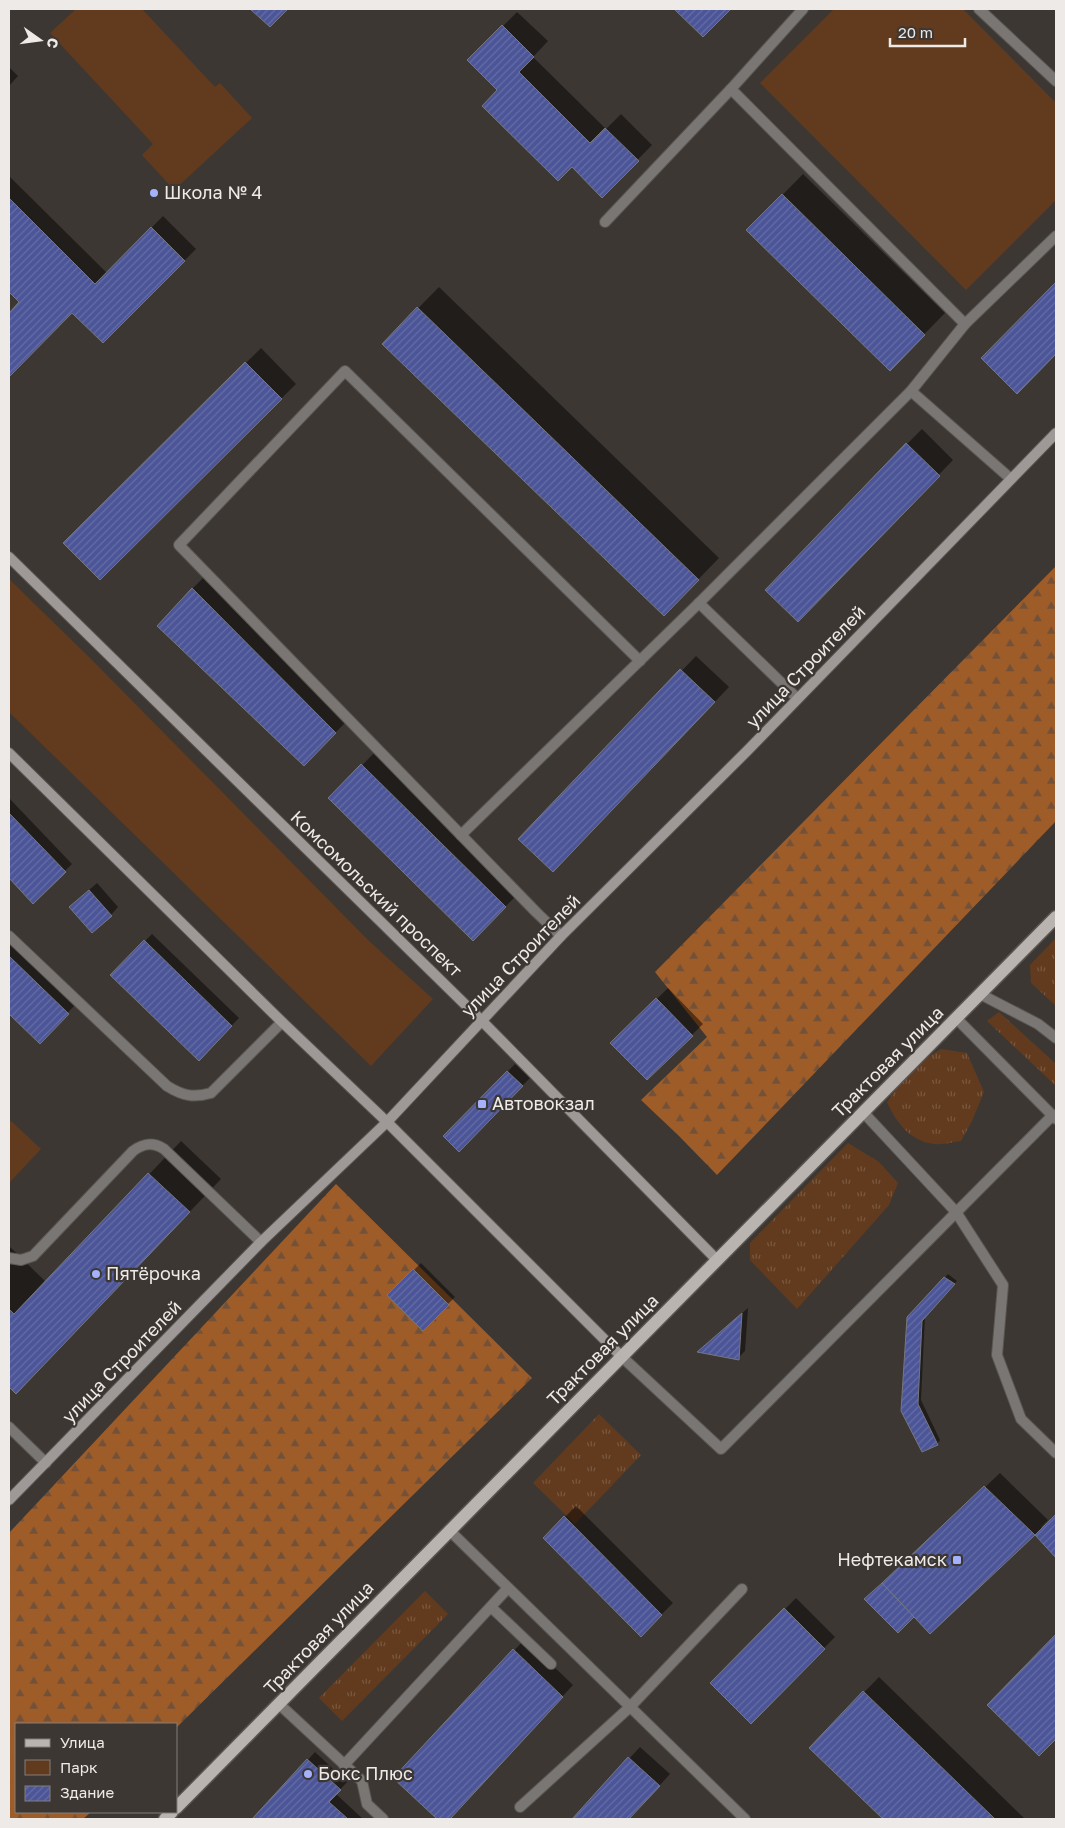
<svg xmlns="http://www.w3.org/2000/svg" width="1065" height="1828" font-family="'Golos Text',sans-serif">
	<style>
		.grass { fill: url(#grass-tufts) }
		.forest { fill: url(#forest-firs) }
		.park { fill: #623b1e }
		.shadow { fill: #0007 }
		.building { fill: url(#building-hatch); stroke: #76777e }
		.lines { fill: none; stroke-linecap: round; stroke-linejoin: round }
		.service-casing { stroke: #585450; stroke-width: 12 }
		.secondary-casing { stroke: #585450; stroke-width: 12 }
		.primary-casing { stroke: #585450; stroke-width: 15 }
		.service { stroke: #797674; stroke-width: 10 }
		.secondary { stroke: #9e9996; stroke-width: 10 }
		.primary { stroke: #bab4b0; stroke-width: 12 }
		.poi-dot { fill: #a4b2fc; stroke: #3c3733; stroke-width: 2 }
		.labels { text-anchor: middle; stroke-width: 4.5; stroke-linejoin: round; paint-order: stroke }
		.poi-label { font-size: 18px; fill: #eeeae8; stroke: #3c3733; text-anchor: start }
		.street-label { font-size: 18px; fill: #eeeae8; stroke: #3c3733 }
	</style>
	<defs>
		<pattern id="grass-tufts" width="24" height="20" patternUnits="userSpaceOnUse" patternTransform="scale(1.25)"><rect width="24" height="20" fill="#623b1e"/><path d="M3 7l-1-3M5 7V3M7 7l1-3M15 17l-1-3M17 17v-4M19 17l1-3" fill="none" stroke="#79583f"/></pattern>
		<pattern id="forest-firs" width="22" height="20" patternUnits="userSpaceOnUse" patternTransform="scale(1.25)"><rect width="22" height="20" fill="#9e5c29"/><path d="M5 1l3.5 6h-7zM16 11l3.5 6h-7z" fill="#725138"/></pattern>
		<pattern id="building-hatch" width="6" height="6" patternUnits="userSpaceOnUse" patternTransform="scale(1.25)"><rect width="6" height="6" fill="#4b5597"/><path d="M-1 1l2-2M0 6l6-6M5 7l2-2" fill="none" stroke="#656ea6"/></pattern>
	</defs>
	<rect width="100%" height="100%" fill="#3c3733"/>
	<!-- grass -->
	<g class="grass">
		<path d="M1056,938V1006L1031,983L1030,965Z"/>
		<path d="M999,1012L1056,1064V1086L987,1021Z"/>
		<path d="M941,1049L967,1053L984,1092L972,1121L961,1141C953,1142 942,1145 934,1144C910,1141 896,1122 887,1102L911,1068Z"/>
		<path d="M848,1143L879,1162L898,1183L889,1205L797,1309L750,1260V1243Z"/>
		<path d="M599,1414L641,1455L575,1524L533,1483Z"/>
		<path d="M425,1591L448,1614L342,1721L319,1698Z"/>
	</g>
	<!-- forest -->
	<g class="forest">
		<path d="M1056,566V821L717,1175L679,1136L641,1100L707,1037L655,972Z"/>
		<path d="M336,1184L532,1378L176,1728V1724H16V1812H91L83,1819H9V1533Z"/>
	</g>
	<!-- park -->
	<g class="park">
		<path d="M76,9H142L215,87L220,83L252,118L174,190L142,155L153,144L50,33Z"/>
		<path d="M834,9H963L1056,103V200L966,290L760,83Z"/>
		<path d="M9,579L92,660L369,941L433,999L371,1066L9,712Z"/>
		<path d="M11,1121L41,1149L9,1183V1123Z"/>
	</g>
	<!-- shadow -->
	<g class="shadow">
		<path d="M676,9H729L703,36Z"/>
		<path d="M517,12L548,41L533,57L606,129L621,114L652,145L602,196L499,90L503,26Z"/>
		<path d="M9,67L18,76L9,86Z"/>
		<path d="M803,174L945,313L890,369L748,230Z"/>
		<path d="M9,176L107,273L163,216L196,249L103,342L72,311L9,375V315L21,302L9,290Z"/>
		<path d="M1056,284V353L1017,392L983,358Z"/>
		<path d="M439,287L719,558L684,594L383,344Z"/>
		<path d="M261,348L296,384L100,579L65,543Z"/>
		<path d="M922,429L953,460L812,606L907,444Z"/>
		<path d="M207,574L350,718L304,764L192,589Z"/>
		<path d="M696,656L729,687L567,856L520,839Z"/>
		<path d="M377,750L520,892L473,939L330,798Z"/>
		<path d="M9,798L72,864L33,902L9,876Z"/>
		<path d="M97,883L118,907L111,915L78,900Z"/>
		<path d="M152,934L239,1018L199,1059L112,975Z"/>
		<path d="M9,942L75,1005L40,1042L9,1012Z"/>
		<path d="M668,988L703,1024L647,1079L612,1043Z"/>
		<path d="M515,1064L530,1078L459,1150L445,1136Z"/>
		<path d="M181,1141L221,1179L16,1393L9,1386V1246L46,1282Z"/>
		<path d="M421,1263L455,1297L423,1329L389,1295Z"/>
		<path d="M948,1274L957,1281L925,1316L921,1400L940,1440L937,1444L923,1450L908,1318Z"/>
		<path d="M748,1308L745,1351L738,1358L705,1345Z"/>
		<path d="M1000,1473L1048,1520L1041,1527L1043,1529L1056,1516V1556L1035,1534L930,1633L898,1569Z"/>
		<path d="M576,1506L673,1603L641,1635L544,1538Z"/>
		<path d="M796,1598L835,1637L751,1722L712,1683Z"/>
		<path d="M1056,1636V1738L1039,1755L989,1705Z"/>
		<path d="M525,1639L573,1685L448,1819H439L395,1778Z"/>
		<path d="M879,1677L1025,1819H885L811,1747Z"/>
		<path d="M640,1747L670,1774L629,1819H573Z"/>
		<path d="M315,1752L347,1782L336,1794L363,1819H254Z"/>
	</g>
	<!-- building -->
	<g class="building">
		<path d="M250,9H288L270,27Z"/>
		<path d="M674,9H731L703,37Z"/>
		<path d="M502,25L534,57L519,72L590,143L605,128L639,161L602,198L572,167L558,181L482,106L497,90L467,60Z"/>
		<path d="M782,194L925,335L890,371L746,230Z"/>
		<path d="M9,198L95,284L151,227L185,261L103,343L72,313L9,377V313L19,302L9,292Z"/>
		<path d="M1056,282V354L1017,394L981,358Z"/>
		<path d="M417,307L699,580L664,616L382,344Z"/>
		<path d="M245,362L282,399L100,580L63,543Z"/>
		<path d="M906,443L940,476L798,622L765,590Z"/>
		<path d="M192,588L336,733L304,766L157,626Z"/>
		<path d="M680,669L715,702L553,872L518,839Z"/>
		<path d="M361,764L506,907L473,941L328,798Z"/>
		<path d="M9,813L66,872L33,904L9,878Z"/>
		<path d="M89,890L112,916L92,933L69,907Z"/>
		<path d="M144,940L232,1026L199,1061L110,975Z"/>
		<path d="M9,956L69,1014L40,1044L9,1014Z"/>
		<path d="M656,998L693,1036L647,1080L610,1043Z"/>
		<path d="M507,1071L523,1086L459,1152L443,1136Z"/>
		<path d="M148,1173L190,1212L16,1394L9,1387V1309L14,1314Z"/>
		<path d="M413,1269L449,1305L423,1331L387,1295Z"/>
		<path d="M944,1277L955,1284L922,1321L918,1404L938,1445L922,1452L901,1411L907,1317Z"/>
		<path d="M742,1313L739,1360L697,1352Z"/>
		<path d="M984,1486L1035,1535L930,1634L882,1583Z"/>
		<path d="M1056,1514V1558L1035,1535Z"/>
		<path d="M564,1516L662,1615L641,1637L543,1538Z"/>
		<path d="M882,1583L914,1617L898,1633L864,1599Z"/>
		<path d="M784,1608L825,1649L751,1724L710,1683Z"/>
		<path d="M1056,1634V1739L1039,1756L987,1705Z"/>
		<path d="M513,1649L563,1697L450,1819H437L393,1778Z"/>
		<path d="M863,1691L995,1819H883L809,1748Z"/>
		<path d="M628,1757L660,1786L629,1819H572Z"/>
		<path d="M307,1759L341,1790L329,1802L348,1819H252Z"/>
	</g>
	<g class="lines">
		<defs>
			<g id="service">
				<path d="M979,9L1056,81"/>
				<path d="M731,89L965,324"/>
				<path d="M605,222L731,89L803,9"/>
				<path d="M911,391L1011,479"/>
				<path d="M699,603L797,698"/>
				<path d="M461,835L699,603L911,391L965,324L1056,236"/>
				<path d="M9,936L167,1086C183,1096 194,1098 211,1093L282,1022"/>
				<path d="M561,936L536,912L179,545L345,371L640,661"/>
				<path d="M980,994L1038,1024L1056,1038"/>
				<path d="M956,1018L1056,1119"/>
				<path d="M863,1112L956,1212L1003,1285L997,1355L1021,1419L1056,1453"/>
				<path d="M9,1258L21,1260L33,1256L133,1151C144,1143 153,1142 164,1149L261,1242"/>
				<path d="M621,1356L721,1449L1053,1115"/>
				<path d="M9,1427L46,1463"/>
				<path d="M449,1530L745,1819"/>
				<path d="M491,1607L551,1664"/>
				<path d="M279,1704L362,1781L367,1804L383,1819"/>
				<path d="M344,1765L508,1588"/>
				<path d="M520,1807L630,1707L742,1589"/>
			</g>
			<g id="secondary">
				<path d="M9,557L482,1021L717,1260"/>
				<path d="M9,753L282,1022L387,1122L621,1356"/>
				<path d="M9,1500L261,1242L387,1122L561,936L747,751L1056,433"/>
			</g>
			<g id="primary">
				<path d="M176,1808L1056,917"/>
				<path d="M165,1819L172,1812"/>
			</g>
		</defs>
		<!-- service casing -->
		<use href="#service" class="service-casing"/>
		<!-- secondary casing -->
		<use href="#secondary" class="secondary-casing"/>
		<!-- primary casing -->
		<use href="#primary" class="primary-casing"/>
		<!-- service -->
		<use href="#service" class="service"/>
		<!-- secondary -->
		<use href="#secondary" class="secondary"/>
		<!-- primary -->
		<use href="#primary" class="primary"/>
	</g>
	<!-- markers -->
	<g class="poi-dot">
		<circle cx="154" cy="193" r="5"/>
		<rect x="477" y="1099" width="10" height="10" rx="2.5"/>
		<circle cx="96" cy="1274" r="5"/>
		<rect x="952" y="1555" width="10" height="10" rx="2.5"/>
		<circle cx="308" cy="1774" r="5"/>
	</g>
	<g class="labels">
		<!-- poi labels -->
		<g class="poi-label">
			<text x="164" y="199">Школа № 4</text>
			<text x="492" y="1110">Автовокзал</text>
			<text x="106" y="1280">Пятёрочка</text>
			<text x="947" y="1566" text-anchor="end">Нефтекамск</text>
			<text x="318" y="1780">Бокс Плюс</text>
		</g>
		<!-- street labels -->
		<g class="street-label">
			<text transform="translate(806 667) rotate(-46)" y="6">улица Строителей</text>
			<text transform="translate(376 894) rotate(44)" y="6">Комсомольский проспект</text>
			<text transform="translate(521 956) rotate(-46)" y="6">улица Строителей</text>
			<text transform="translate(888 1062) rotate(-45)" y="6">Трактовая улица</text>
			<text transform="translate(603 1350) rotate(-45)" y="6">Трактовая улица</text>
			<text transform="translate(122 1362) rotate(-46)" y="6">улица Строителей</text>
			<text transform="translate(319 1638) rotate(-46)" y="6">Трактовая улица</text>
		</g>
	</g>
	<!-- border -->
	<rect width="1065" height="1828" fill="none" stroke="#eeeae8" stroke-width="20"/>
	<!-- legend -->
	<rect x="15" y="1723" width="162" height="90" fill="#3c3733" stroke="#837f7b"/>
	<rect x="25" y="1739" width="25" height="8" fill="#bab4b0" stroke="#837f7b"/>
	<text x="60" y="1748" font-size="15" fill="#eeeae8">Улица</text>
	<rect x="25" y="1760" width="25" height="15" fill="#623b1e" stroke="#837f7b"/>
	<text x="60" y="1773" font-size="15" fill="#eeeae8">Парк</text>
	<rect x="25" y="1786" width="25" height="15" fill="url(#building-hatch)" stroke="#837f7b"/>
	<text x="60" y="1798" font-size="15" fill="#eeeae8">Здание</text>
	<!-- north arrow -->
	<g transform="translate(40 40) rotate(104)" stroke="#3c3733" stroke-width="4" paint-order="stroke">
	<path d="M0-4L9 19L0 12L-9 19Z" fill="#eeeae8"/>
	<text y="-8" font-size="14" font-weight="bold" text-anchor="middle" fill="#eeeae8">С</text>
	</g>
	<!-- scale -->
	<path d="M890 38v8h75v-8" fill="none" stroke="#eeeae8" stroke-width="2.5"/>
	<text x="898" y="38" font-size="15" fill="#eeeae8" stroke="#3c3733" stroke-width="4" paint-order="stroke">20 m</text>
</svg>
